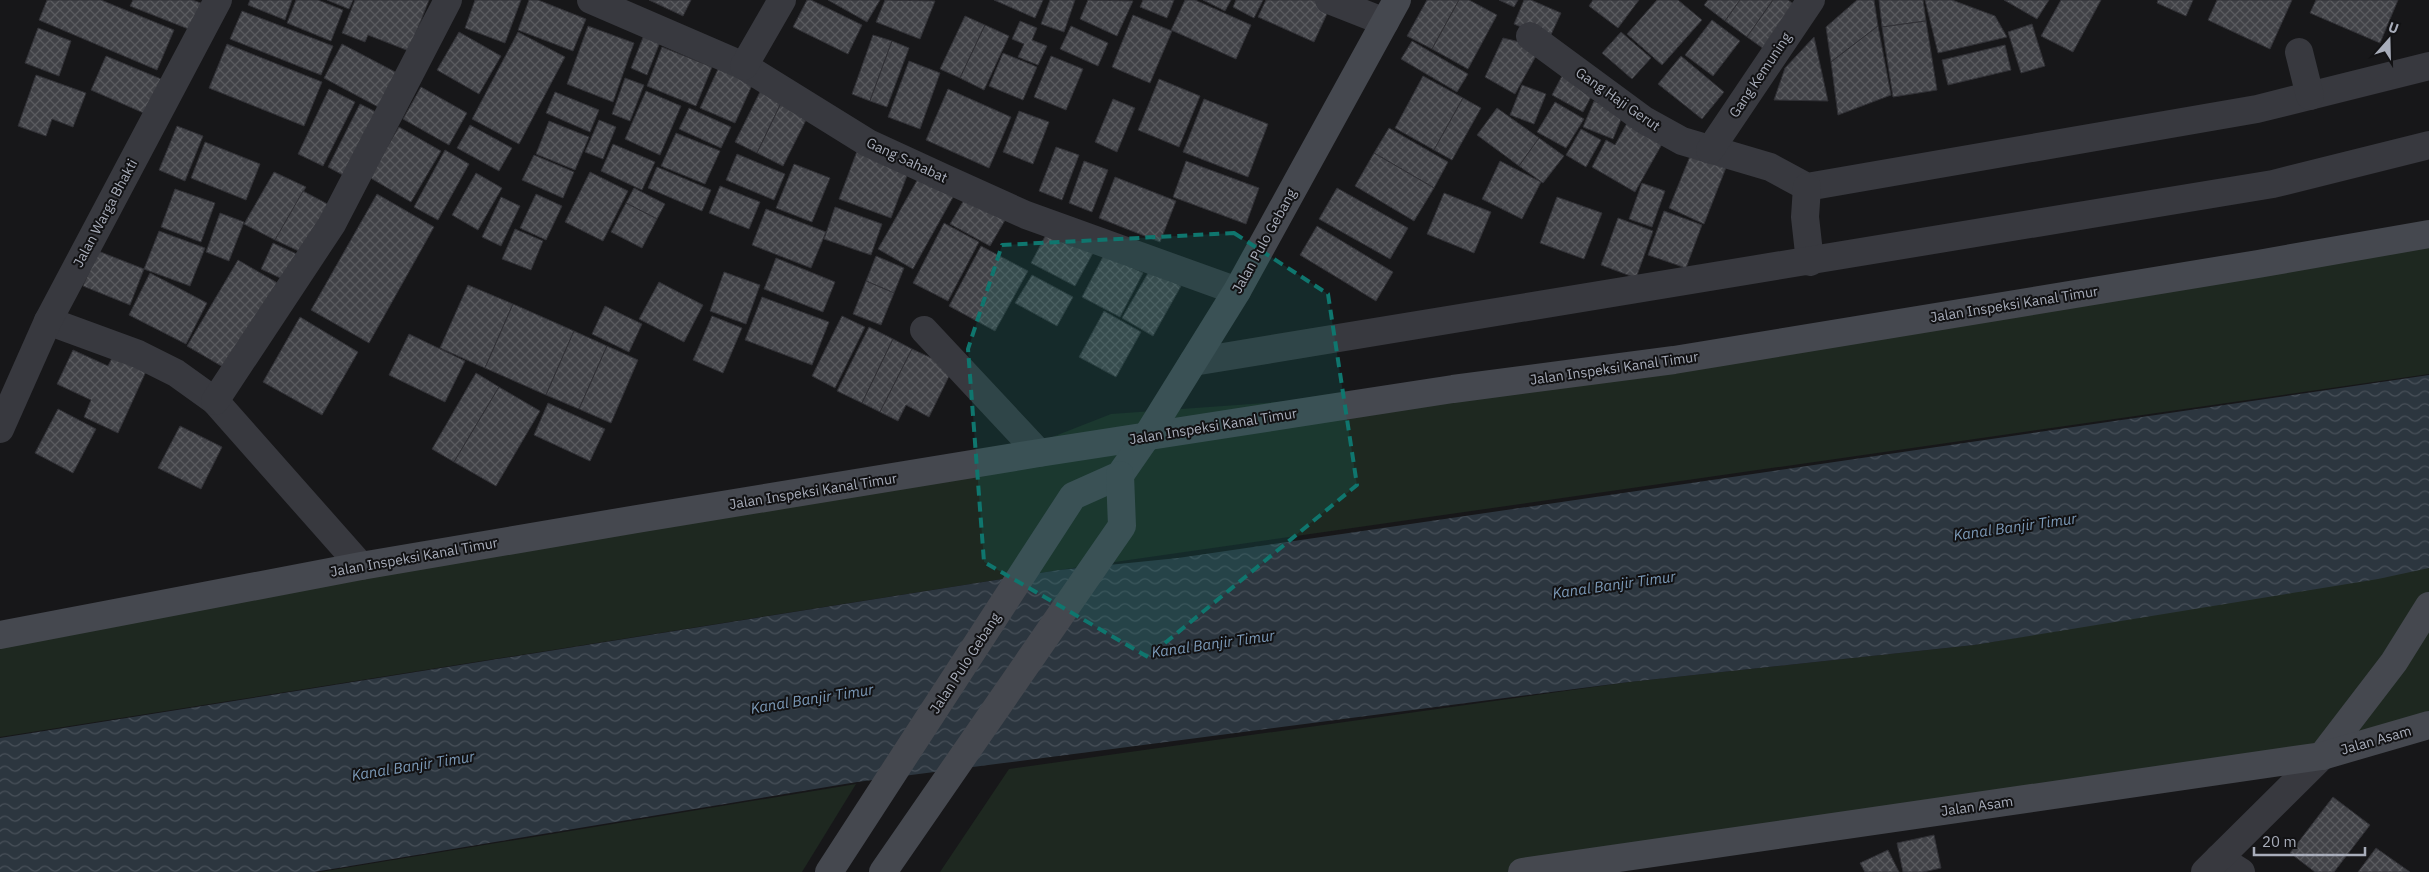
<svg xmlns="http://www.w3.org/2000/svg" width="2429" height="872" font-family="'IBM Plex Sans',sans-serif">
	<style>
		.grass { fill: #1e2820 }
		.water { fill: url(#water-waves) }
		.building { fill: url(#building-cross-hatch); stroke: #313136 }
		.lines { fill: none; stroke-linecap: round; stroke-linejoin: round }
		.street { stroke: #38393f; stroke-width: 28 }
		.secondary { stroke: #45484f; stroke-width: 28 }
		.marked { fill: #0f766e; fill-opacity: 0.2; stroke: #0f766e; stroke-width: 4; stroke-dasharray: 10 6; stroke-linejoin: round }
		.labels { text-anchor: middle; stroke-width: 4; stroke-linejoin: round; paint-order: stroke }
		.street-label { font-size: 14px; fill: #a8adba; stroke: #121214 }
		.water-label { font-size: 15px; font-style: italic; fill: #7c9ab8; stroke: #121214 }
	</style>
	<defs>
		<pattern id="water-waves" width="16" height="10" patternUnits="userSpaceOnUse" patternTransform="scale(1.25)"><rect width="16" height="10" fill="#2c363f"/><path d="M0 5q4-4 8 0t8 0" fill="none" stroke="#485059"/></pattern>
		<pattern id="building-cross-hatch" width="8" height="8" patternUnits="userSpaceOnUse" patternTransform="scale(1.25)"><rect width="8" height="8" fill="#414247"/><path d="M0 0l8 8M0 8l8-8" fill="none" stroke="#5a5b5f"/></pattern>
	</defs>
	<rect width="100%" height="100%" fill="#171719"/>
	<!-- grass -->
	<g class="grass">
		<path d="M2429,232V374L1059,570L0,737V635L1014,452L1111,414L1473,388Z"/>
		<path d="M2429,567V724L2322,756L1522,872H940L1009,769L1629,682L1974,645Z"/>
		<path d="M856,784L802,872H320Z"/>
	</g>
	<!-- water -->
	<path class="water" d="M2429,375V568L2378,579L1974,645L1629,682L857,782L314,872H0V738L1059,570L1178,558Z"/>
	<!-- building -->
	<g class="building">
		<path d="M47,0H101L174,30L157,70L39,20Z"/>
		<path d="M133,0H192L201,3L191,30L130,6Z"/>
		<path d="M250,0H292L285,20L248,5Z"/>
		<path d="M296,0H318L343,10L331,41L287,23Z"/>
		<path d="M327,0H353L349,9Z"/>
		<path d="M355,0H429L409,51L368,35L365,42L342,33Z"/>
		<path d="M475,0H521L505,43L465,28Z"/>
		<path d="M529,0H538L586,19L573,51L518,30Z"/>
		<path d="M649,0H691L683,16Z"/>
		<path d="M807,0H811L862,25L848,54L793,27Z"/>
		<path d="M828,0H880L867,22Z"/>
		<path d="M885,0L935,1L920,39L876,22Z"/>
		<path d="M994,0H1043L1035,18Z"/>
		<path d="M1050,0H1075L1064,32L1041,24Z"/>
		<path d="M1088,0L1133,1L1117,36L1080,19Z"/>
		<path d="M1143,0H1174L1167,18L1140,7Z"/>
		<path d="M1185,0H1195L1251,25L1236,59L1171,30Z"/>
		<path d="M1203,0H1231L1225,11Z"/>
		<path d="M1236,0H1263L1254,18L1233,7Z"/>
		<path d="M1266,0H1320L1331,5L1314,42L1258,17Z"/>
		<path d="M1427,0H1459L1432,49L1407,36Z"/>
		<path d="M1459,0H1469L1497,15L1468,69L1432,49Z"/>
		<path d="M1499,0H1518L1514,7Z"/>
		<path d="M1524,0H1531L1561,13L1549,39L1514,24Z"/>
		<path d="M1593,0H1639L1618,28L1589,6Z"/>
		<path d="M1657,0H1678L1702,20L1662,65L1627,34Z"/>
		<path d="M1708,0H1740L1725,21L1704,5Z"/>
		<path d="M1740,0H1773L1747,37L1725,21Z"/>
		<path d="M1773,0H1788L1802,10L1771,54L1747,37Z"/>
		<path d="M1857,0H1874L1878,26L1831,62L1826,27Z"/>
		<path d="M1879,0H1923L1926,21L1882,27Z"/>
		<path d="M1925,0H1952L1995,16L2007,37L1938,53Z"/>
		<path d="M2004,0H2049L2037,19Z"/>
		<path d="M2061,0H2101L2073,52L2041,36Z"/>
		<path d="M2158,0H2193L2186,16L2157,3Z"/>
		<path d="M2217,0H2292L2270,49L2208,20Z"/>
		<path d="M2316,0H2398L2380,43L2310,13Z"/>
		<path d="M242,11L333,46L321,75L230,39Z"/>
		<path d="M1133,15L1172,31L1150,83L1112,67Z"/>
		<path d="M965,16L985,25L960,78L940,69Z"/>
		<path d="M1712,20L1740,41L1713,76L1685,55Z"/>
		<path d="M1020,21L1037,28L1032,40L1047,46L1038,65L1018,57L1024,44L1012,39Z"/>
		<path d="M1926,21L1937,90L1893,97L1882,27Z"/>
		<path d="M2032,24L2045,66L2021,73L2008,32Z"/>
		<path d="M985,25L1009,36L984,90L960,78Z"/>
		<path d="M588,26L634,43L613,102L567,84Z"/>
		<path d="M1071,26L1108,43L1098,66L1060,49Z"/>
		<path d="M1878,26L1891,95L1838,115L1831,62Z"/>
		<path d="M38,28L71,41L59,76L25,63Z"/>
		<path d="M459,32L501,56L479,94L437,70Z"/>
		<path d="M518,32L565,57L519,144L472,119Z"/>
		<path d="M1621,32L1651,58L1632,79L1602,53Z"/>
		<path d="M644,35L660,42L647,75L631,68Z"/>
		<path d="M873,35L892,41L870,101L852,94Z"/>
		<path d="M1814,37L1828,101L1774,100L1785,68Z"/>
		<path d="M1503,38L1541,47L1515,94L1485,77Z"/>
		<path d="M892,41L909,48L887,107L870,101Z"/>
		<path d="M1412,41L1468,74L1457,92L1401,59Z"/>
		<path d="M227,44L322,82L304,126L209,88Z"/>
		<path d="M342,44L401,75L382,109L324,78Z"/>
		<path d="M2005,45L2011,70L1948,85L1942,60Z"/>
		<path d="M662,47L712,67L696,106L647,86Z"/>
		<path d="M1003,53L1037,67L1023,100L989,86Z"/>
		<path d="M106,56L161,79L146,114L91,90Z"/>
		<path d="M1051,56L1083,69L1066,110L1034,97Z"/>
		<path d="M1681,56L1724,92L1702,119L1658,84Z"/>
		<path d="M909,61L940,73L920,129L888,117Z"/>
		<path d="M719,67L753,83L735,123L700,108Z"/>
		<path d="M36,75L86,93L73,127L52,119L46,136L18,126Z"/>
		<path d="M1423,76L1463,98L1434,150L1395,128Z"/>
		<path d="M1562,76L1593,93L1583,112L1552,95Z"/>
		<path d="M625,78L644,85L630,121L612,114Z"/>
		<path d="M1159,79L1200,96L1179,147L1138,130Z"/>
		<path d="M1522,85L1546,94L1534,124L1510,115Z"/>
		<path d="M763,86L784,97L757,153L735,142Z"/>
		<path d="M421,87L467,113L449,145L403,119Z"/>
		<path d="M329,89L355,102L323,166L298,154Z"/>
		<path d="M948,89L1011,117L989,168L926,140Z"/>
		<path d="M646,91L681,106L660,155L625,139Z"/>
		<path d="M555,92L599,110L590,132L546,113Z"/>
		<path d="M784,97L811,110L783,166L757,153Z"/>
		<path d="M1463,98L1481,108L1452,160L1434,150Z"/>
		<path d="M1113,99L1135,108L1117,152L1095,142Z"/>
		<path d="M1204,99L1268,124L1248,177L1183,152Z"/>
		<path d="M1594,101L1624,112L1613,139L1583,127Z"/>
		<path d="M1555,102L1584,119L1566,148L1537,132Z"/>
		<path d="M360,104L384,116L352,180L328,167Z"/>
		<path d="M689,108L731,127L721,148L679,129Z"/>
		<path d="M1497,108L1539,138L1519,166L1477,135Z"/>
		<path d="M1019,111L1049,122L1033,164L1003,152Z"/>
		<path d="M1632,114L1662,144L1635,192L1592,167L1606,140L1615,145Z"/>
		<path d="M599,120L616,127L603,159L585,152Z"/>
		<path d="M549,121L589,137L575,170L536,154Z"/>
		<path d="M470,125L512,148L499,171L457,148Z"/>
		<path d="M177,126L203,136L185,181L159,170Z"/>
		<path d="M399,127L441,151L411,202L369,177Z"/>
		<path d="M1389,128L1448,162L1434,188L1374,153Z"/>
		<path d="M1581,129L1601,140L1586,167L1566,155Z"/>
		<path d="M676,133L720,151L705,184L661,166Z"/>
		<path d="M1539,138L1564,156L1543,183L1519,166Z"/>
		<path d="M205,142L260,164L246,200L191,178Z"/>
		<path d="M613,144L655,162L642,190L601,171Z"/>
		<path d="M859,146L911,165L891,218L839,199Z"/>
		<path d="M1056,147L1079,155L1062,200L1039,191Z"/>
		<path d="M1693,149L1727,165L1704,224L1669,208Z"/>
		<path d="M445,150L469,164L438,220L414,207Z"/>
		<path d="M1374,153L1434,188L1414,221L1355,186Z"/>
		<path d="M737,154L785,174L774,200L726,180Z"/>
		<path d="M534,155L574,172L563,198L522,180Z"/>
		<path d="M1084,161L1108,170L1092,212L1069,203Z"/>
		<path d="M1186,161L1259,188L1246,224L1173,197Z"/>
		<path d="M1500,161L1541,182L1522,219L1482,199Z"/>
		<path d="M794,164L830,178L812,222L776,208Z"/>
		<path d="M657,167L711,190L702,211L648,188Z"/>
		<path d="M923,170L957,190L913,269L878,249Z"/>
		<path d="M274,172L306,187L275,240L244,224Z"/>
		<path d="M590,172L628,191L603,241L565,222Z"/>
		<path d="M476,173L502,188L478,230L452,215Z"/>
		<path d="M1115,177L1176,201L1160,242L1099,218Z"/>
		<path d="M1642,183L1665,191L1652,227L1629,219Z"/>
		<path d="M720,186L760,202L749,229L709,213Z"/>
		<path d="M634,188L665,204L657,219L626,203Z"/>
		<path d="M1337,188L1408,228L1390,259L1319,219Z"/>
		<path d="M175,189L215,203L201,242L161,227Z"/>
		<path d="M303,191L335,208L305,254L275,240Z"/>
		<path d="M968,193L1008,215L990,246L950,224Z"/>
		<path d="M1444,193L1491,212L1474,253L1427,234Z"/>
		<path d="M377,194L434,227L369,343L311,310Z"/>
		<path d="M536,194L562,206L546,240L520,228Z"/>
		<path d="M501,197L520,206L501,246L482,237Z"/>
		<path d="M1557,197L1602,213L1584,259L1540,243Z"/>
		<path d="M626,203L657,219L642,248L611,232Z"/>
		<path d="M835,207L882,224L871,255L824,239Z"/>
		<path d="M766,209L826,232L811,268L752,245Z"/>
		<path d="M1664,211L1702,225L1686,268L1648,255Z"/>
		<path d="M220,213L244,222L229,261L206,252Z"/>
		<path d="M1618,218L1653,231L1636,278L1601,265Z"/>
		<path d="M944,223L979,242L948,301L913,283Z"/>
		<path d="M1317,226L1393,272L1376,301L1300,255Z"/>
		<path d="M1050,227L1094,251L1075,286L1031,263Z"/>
		<path d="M515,229L543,241L531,270L502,259Z"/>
		<path d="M159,231L205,248L190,286L144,269Z"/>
		<path d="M273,243L301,256L289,282L261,269Z"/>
		<path d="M981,246L1028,271L995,331L949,306Z"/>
		<path d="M98,251L144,269L130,305L83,286Z"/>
		<path d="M1105,253L1143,273L1120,317L1082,297Z"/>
		<path d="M876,256L904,268L894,293L866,281Z"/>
		<path d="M776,258L835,282L823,312L764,289Z"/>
		<path d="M238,260L281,285L230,371L187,346Z"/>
		<path d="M1151,268L1181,286L1153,336L1122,318Z"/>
		<path d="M724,272L760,285L746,324L710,311Z"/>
		<path d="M150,273L207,303L186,344L129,315Z"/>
		<path d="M1032,275L1073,297L1057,326L1015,303Z"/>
		<path d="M866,281L894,293L881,325L853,314Z"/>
		<path d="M659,282L703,305L684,342L639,319Z"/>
		<path d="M468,285L513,304L485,368L440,348Z"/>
		<path d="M762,297L829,322L812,365L745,340Z"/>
		<path d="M513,304L574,331L546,395L485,368Z"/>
		<path d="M605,306L642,324L629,352L592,334Z"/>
		<path d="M1104,311L1141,332L1116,377L1079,357Z"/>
		<path d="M712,316L742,328L723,373L693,360Z"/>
		<path d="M842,316L865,327L835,388L812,376Z"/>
		<path d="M300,317L358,352L322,415L263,382Z"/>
		<path d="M869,327L893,339L862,403L837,391Z"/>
		<path d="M574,331L607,346L579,409L546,395Z"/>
		<path d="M409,334L465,361L445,402L389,375Z"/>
		<path d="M893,339L912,349L880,412L862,403Z"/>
		<path d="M607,346L638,360L611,423L579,409Z"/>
		<path d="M912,349L953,368L929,417L906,405L898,421L880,412Z"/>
		<path d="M73,350L108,366L115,352L148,367L118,433L84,417L91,400L57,384Z"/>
		<path d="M476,373L499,387L454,462L432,449Z"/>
		<path d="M499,387L540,411L496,486L454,462Z"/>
		<path d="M548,403L605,429L590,461L534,435Z"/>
		<path d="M58,409L96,429L73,473L35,453Z"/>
		<path d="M180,426L222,447L201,489L158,468Z"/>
		<path d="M2333,797L2370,825L2334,872H2315L2290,853Z"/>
		<path d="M1934,835L1941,868L1923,872H1903L1897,843Z"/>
		<path d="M2376,848L2410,872H2358Z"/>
		<path d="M1888,850L1899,872H1865L1860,863Z"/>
	</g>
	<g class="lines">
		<!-- street -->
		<g class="street">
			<path d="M591,0L744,66L868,143L944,178L1026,215L1237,291"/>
			<path d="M1329,0L1385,22"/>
			<path d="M1530,36L1644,120L1682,141L1770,167L1807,187L2257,109L2429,66"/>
			<path d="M2299,52L2310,96"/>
			<path d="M744,66L782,0"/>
			<path d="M1710,150L1811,0"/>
			<path d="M1807,187L1805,217L1810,262"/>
			<path d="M48,321L138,354L176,373L215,401L361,566"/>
			<path d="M924,330L1039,453"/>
			<path d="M1193,362L2273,184L2429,145"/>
			<path d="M215,401L332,224L448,0"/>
			<path d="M0,429L48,321L218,0"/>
			<path d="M2219,858L2241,872"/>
			<path d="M2205,872L2322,756"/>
		</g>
		<!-- secondary -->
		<g class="secondary">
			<path d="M0,635L361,566L637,519L1039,453L1453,389L1674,360L2258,264L2429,234"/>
			<path d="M2322,756L2394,662L2429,606"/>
			<path d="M829,872L1073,496L1120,475L1147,436L1237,291L1397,0"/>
			<path d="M883,872L1122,526L1120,475"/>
			<path d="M1522,872L2322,756L2429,725"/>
		</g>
	</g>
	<!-- marked area -->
	<path class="marked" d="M1234,233L1328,294L1357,485L1148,657L984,562L968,349L1002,245Z"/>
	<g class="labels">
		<!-- street labels -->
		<g class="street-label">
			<text transform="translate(1760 75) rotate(-56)" y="5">Gang Kemuning</text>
			<text transform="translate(1618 99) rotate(35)" y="5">Gang Haji Gerut</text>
			<text transform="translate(907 160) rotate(25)" y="5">Gang Sahabat</text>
			<text transform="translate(105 213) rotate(-62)" y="5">Jalan Warga Bhakti</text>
			<text transform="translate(1264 241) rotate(-61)" y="5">Jalan Pulo Gebang</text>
			<text transform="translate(2014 304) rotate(-9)" y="5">Jalan Inspeksi Kanal Timur</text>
			<text transform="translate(1614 368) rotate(-8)" y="5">Jalan Inspeksi Kanal Timur</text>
			<text transform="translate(1213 426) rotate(-9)" y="5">Jalan Inspeksi Kanal Timur</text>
			<text transform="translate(813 491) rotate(-9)" y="5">Jalan Inspeksi Kanal Timur</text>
			<text transform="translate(414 557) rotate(-10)" y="5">Jalan Inspeksi Kanal Timur</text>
			<text transform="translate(965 663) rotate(-57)" y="5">Jalan Pulo Gebang</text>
			<text transform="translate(2376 740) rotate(-16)" y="5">Jalan Asam</text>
			<text transform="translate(1977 806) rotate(-8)" y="5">Jalan Asam</text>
		</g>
		<!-- water labels -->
		<g class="water-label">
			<text transform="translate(2015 527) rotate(-8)" y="5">Kanal Banjir Timur</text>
			<text transform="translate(1614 585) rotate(-8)" y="5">Kanal Banjir Timur</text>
			<text transform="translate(1213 644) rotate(-8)" y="5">Kanal Banjir Timur</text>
			<text transform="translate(812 699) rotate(-9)" y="5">Kanal Banjir Timur</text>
			<text transform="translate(413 766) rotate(-9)" y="5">Kanal Banjir Timur</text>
		</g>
	</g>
	<!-- north arrow -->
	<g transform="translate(2389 40) rotate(20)" stroke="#121214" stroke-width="4" paint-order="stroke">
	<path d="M0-4L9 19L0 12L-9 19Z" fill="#a8adba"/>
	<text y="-8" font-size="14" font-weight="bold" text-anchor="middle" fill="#a8adba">U</text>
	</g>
	<!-- scale -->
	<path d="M2254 847v8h111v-8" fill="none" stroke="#a8adba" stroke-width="2.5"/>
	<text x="2262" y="847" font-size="15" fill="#a8adba" stroke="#121214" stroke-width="4" paint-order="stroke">20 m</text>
</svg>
